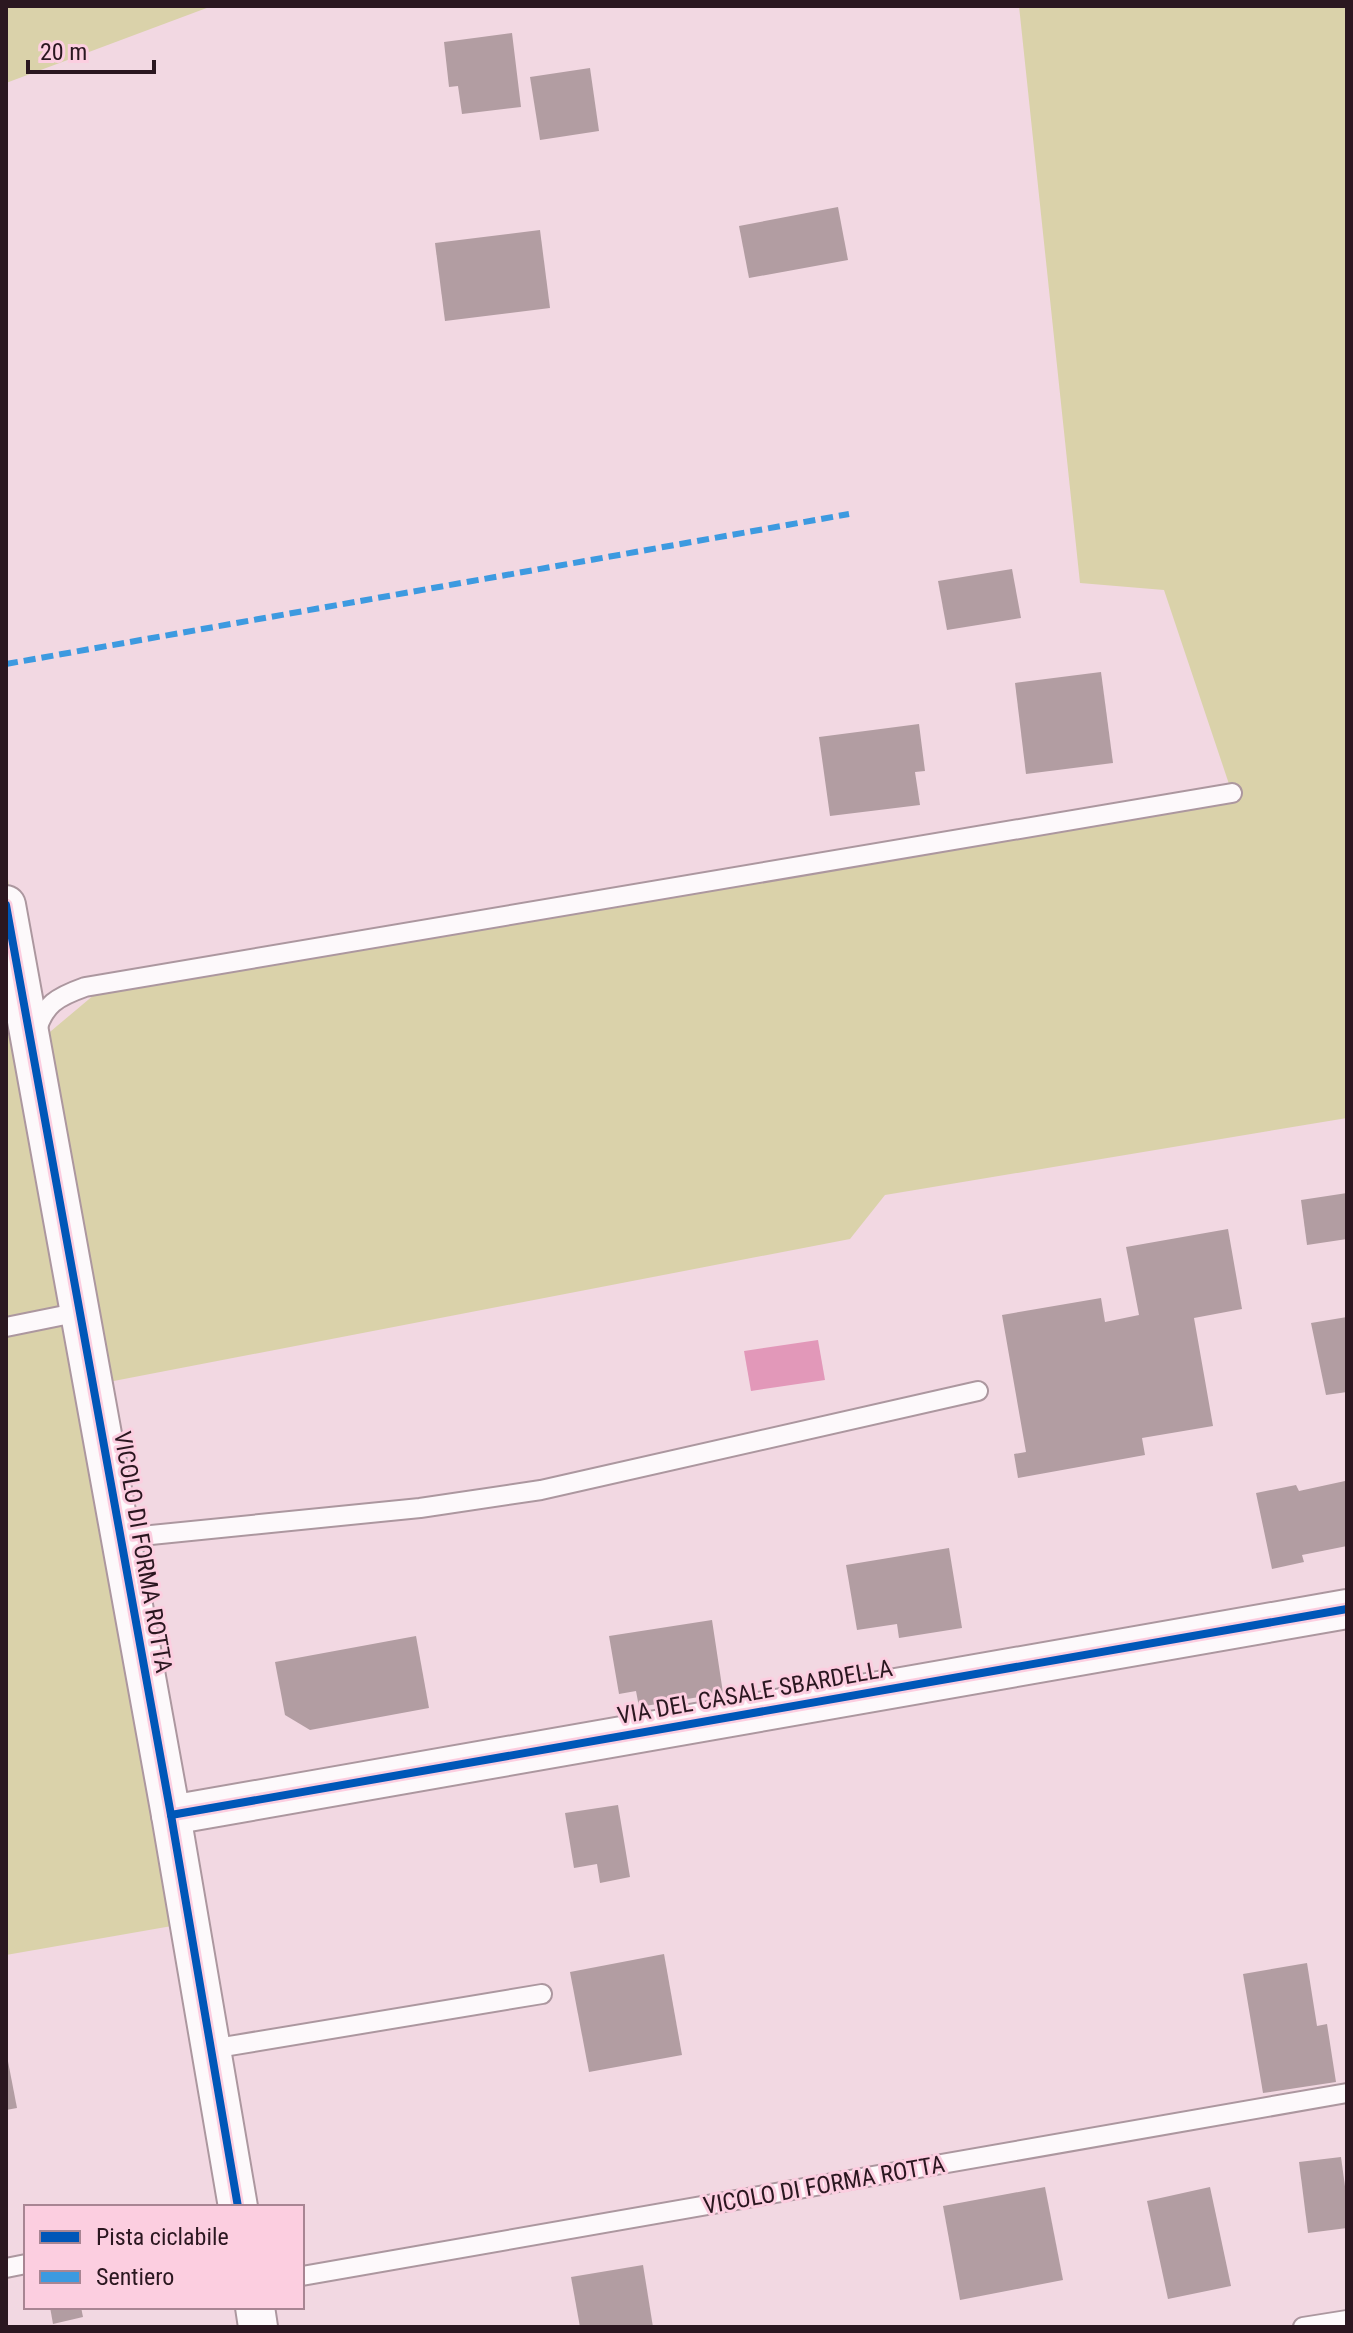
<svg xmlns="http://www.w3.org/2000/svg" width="1353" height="2333" font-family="'Roboto Condensed',sans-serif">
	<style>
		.green { fill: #dad2aa }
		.water { fill: #e298b9 }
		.building { fill: #b29da2 }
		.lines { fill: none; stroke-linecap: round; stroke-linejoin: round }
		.service-casing { stroke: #ac979f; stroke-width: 22 }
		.minor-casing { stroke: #ac979f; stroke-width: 42 }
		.service { stroke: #fdf9fb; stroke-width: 18 }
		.minor { stroke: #fdf9fb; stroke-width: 38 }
		.quiet { stroke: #3d9ae0; stroke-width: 6; stroke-dasharray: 12 6; stroke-linecap: butt }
		.cycleway-casing { stroke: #fccee0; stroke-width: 13 }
		.cycleway { stroke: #0057b8; stroke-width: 8 }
		.labels { text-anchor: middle; stroke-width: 6; stroke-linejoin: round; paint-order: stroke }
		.street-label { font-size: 24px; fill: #2b1720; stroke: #fccee0 }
	</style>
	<rect width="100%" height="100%" fill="#f2d8e2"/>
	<!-- green -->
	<g class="green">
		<path d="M6,6H212L6,83Z"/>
		<path d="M1019,6H1347V1118L885,1195L850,1239L93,1385L189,1923L6,1955V865L32,1047L107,984L1232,793L1164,590L1080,583Z"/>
	</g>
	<!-- water -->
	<path class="water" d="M818,1340L825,1380L751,1391L744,1351Z"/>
	<!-- building -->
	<g class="building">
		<path d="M512,33L521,107L462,114L458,86L449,87L444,42Z"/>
		<path d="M590,68L599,131L540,140L530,77Z"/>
		<path d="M838,207L848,260L749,278L739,226Z"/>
		<path d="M540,230L550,308L445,321L435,243Z"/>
		<path d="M1012,569L1021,618L947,630L938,581Z"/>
		<path d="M1101,672L1113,763L1026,774L1015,683Z"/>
		<path d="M919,724L925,771L915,772L920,805L830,816L819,737Z"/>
		<path d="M1347,1193V1239L1307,1245L1301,1200Z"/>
		<path d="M1228,1229L1242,1309L1194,1318L1213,1426L1142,1438L1145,1455L1018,1478L1014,1454L1026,1452L1002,1315L1101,1298L1105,1322L1139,1315L1126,1247Z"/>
		<path d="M1347,1317V1392L1326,1395L1311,1323Z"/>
		<path d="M1345,1481L1347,1546L1302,1555L1304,1562L1272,1569L1256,1493L1296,1485L1299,1491Z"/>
		<path d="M949,1548L962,1628L899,1638L897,1624L857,1630L846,1565Z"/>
		<path d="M712,1620L723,1693L639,1707L636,1691L619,1694L609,1636Z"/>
		<path d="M416,1636L429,1708L310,1730L285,1715L275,1662Z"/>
		<path d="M618,1805L630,1877L600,1883L597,1864L574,1868L565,1813Z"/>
		<path d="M664,1954L682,2055L589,2072L570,1972Z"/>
		<path d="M1307,1963L1317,2026L1327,2024L1336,2082L1263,2093L1243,1974Z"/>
		<path d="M6,2051L17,2108L6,2110Z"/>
		<path d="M1341,2157L1347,2201V2228L1308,2233L1299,2162Z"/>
		<path d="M1045,2187L1063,2280L960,2300L943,2206Z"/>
		<path d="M1210,2187L1231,2286L1168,2299L1147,2201Z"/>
		<path d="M643,2265L653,2327H580L571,2277Z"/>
		<path d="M50,2307H81L83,2317L53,2324Z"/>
	</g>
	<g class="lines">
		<defs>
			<g id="service">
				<path d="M36,1033C44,1004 57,997 85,987L1232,793"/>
				<path d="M6,1327L80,1312"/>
				<path d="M121,1538L420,1508L541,1490L978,1391"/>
				<path d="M211,2049L542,1994"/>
				<path d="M6,2268L26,2264"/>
				<path d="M302,2276L1347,2093"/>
				<path d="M1303,2327L1347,2320"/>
			</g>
			<g id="minor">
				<path d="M6,905L171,1815L238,2207"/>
				<path d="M171,1815L1347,1609"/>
				<path d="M255,2307L258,2327"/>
			</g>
		</defs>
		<!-- service casing -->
		<use href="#service" class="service-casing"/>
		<!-- minor casing -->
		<use href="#minor" class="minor-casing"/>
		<!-- service -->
		<use href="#service" class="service"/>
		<!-- minor -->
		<use href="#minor" class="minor"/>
		<!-- quiet -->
		<path class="quiet" d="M6,664L849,514"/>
		<defs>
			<g id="cycleway">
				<path d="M6,905L171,1815L238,2207"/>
				<path d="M171,1815L1347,1609"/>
			</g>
		</defs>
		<!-- cycleway casing -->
		<use href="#cycleway" class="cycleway-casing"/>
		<!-- cycleway -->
		<use href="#cycleway" class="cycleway"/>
	</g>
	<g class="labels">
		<!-- street labels -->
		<g class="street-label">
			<text transform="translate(143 1552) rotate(80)" y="8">VICOLO DI FORMA ROTTA</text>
			<text transform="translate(755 1692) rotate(-10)" y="8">VIA DEL CASALE SBARDELLA</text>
			<text transform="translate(824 2185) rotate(-10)" y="8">VICOLO DI FORMA ROTTA</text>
		</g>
	</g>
	<!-- border -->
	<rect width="1353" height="2333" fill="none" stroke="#2b1720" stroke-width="16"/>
	<!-- legend -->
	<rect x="24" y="2205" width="280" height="104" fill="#fccee0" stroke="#a88593" stroke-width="2"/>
	<rect x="40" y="2231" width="40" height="12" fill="#0057b8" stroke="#a88593" stroke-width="2"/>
	<text x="96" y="2245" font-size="24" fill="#2b1720">Pista ciclabile</text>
	<rect x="40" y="2271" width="40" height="12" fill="#3d9ae0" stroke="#a88593" stroke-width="2"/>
	<text x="96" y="2285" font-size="24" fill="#2b1720">Sentiero</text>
	<!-- scale -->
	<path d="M28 60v12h126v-12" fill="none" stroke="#2b1720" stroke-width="4"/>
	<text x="40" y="60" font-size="24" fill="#2b1720" stroke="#fccee0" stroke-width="6" paint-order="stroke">20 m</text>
</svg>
